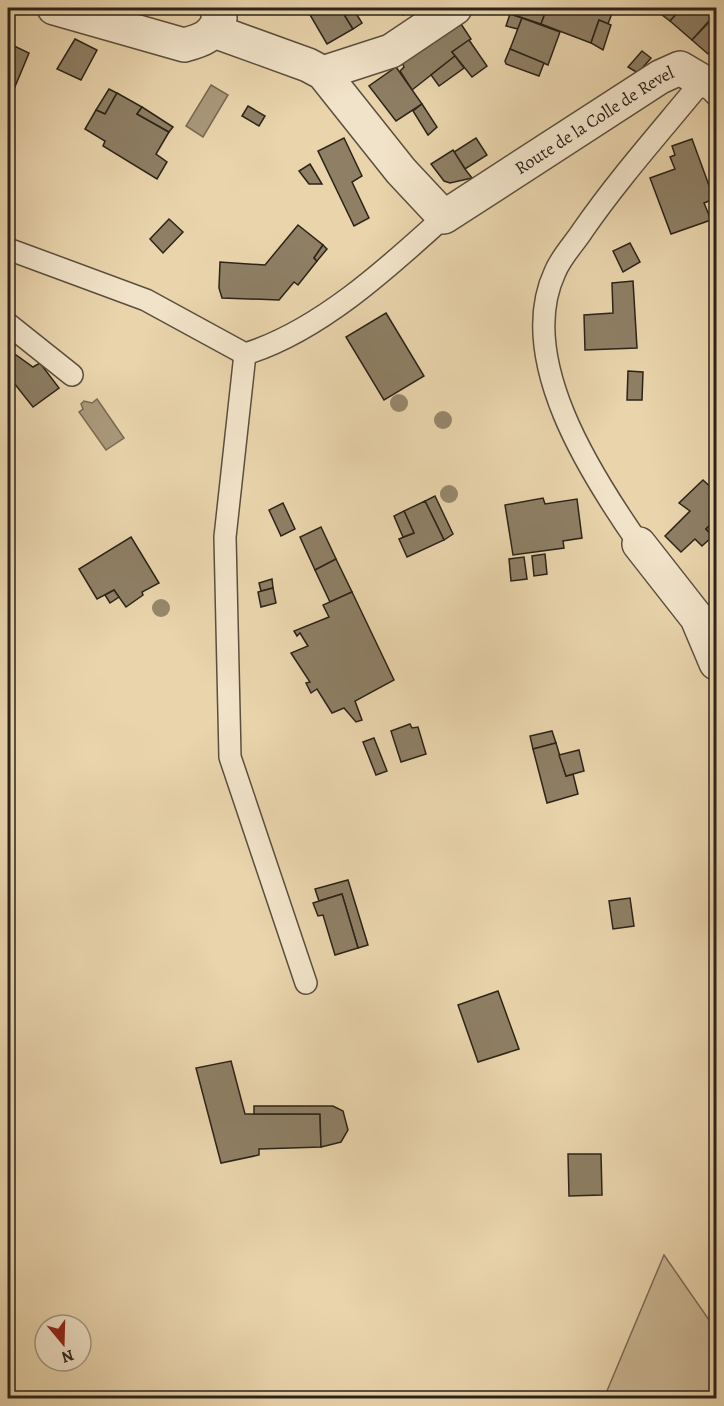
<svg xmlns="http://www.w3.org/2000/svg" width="724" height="1406" font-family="Alegreya,serif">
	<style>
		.green { fill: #c9b693; stroke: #7a6c56; stroke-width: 1.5 }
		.water { fill: #a9987a; stroke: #776953; stroke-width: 1.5 }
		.building { fill: #8e7f65; stroke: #2c2319; stroke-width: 1.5 }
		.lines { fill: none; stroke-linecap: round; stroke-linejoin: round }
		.service-casing { stroke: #5b4f3e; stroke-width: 24 }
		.minor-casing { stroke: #5b4f3e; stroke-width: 36 }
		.tertiary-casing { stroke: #5b4f3e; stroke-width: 36 }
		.service { stroke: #f1e3c9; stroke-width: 21 }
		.minor { stroke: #f1e3c9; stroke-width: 33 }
		.tertiary { stroke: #f1e3c9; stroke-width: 33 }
		.tree { fill: #96876c }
		.labels { text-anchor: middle; stroke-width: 5; stroke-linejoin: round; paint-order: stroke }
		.street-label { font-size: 18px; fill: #2c2319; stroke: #f1e3c9 }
	</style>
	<rect width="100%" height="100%" fill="#e9d4ac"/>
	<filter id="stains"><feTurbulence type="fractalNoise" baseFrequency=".00333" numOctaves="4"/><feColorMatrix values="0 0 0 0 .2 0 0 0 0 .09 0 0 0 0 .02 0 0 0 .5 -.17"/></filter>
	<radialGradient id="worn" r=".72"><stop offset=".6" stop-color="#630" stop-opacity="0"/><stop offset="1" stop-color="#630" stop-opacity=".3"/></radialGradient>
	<!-- green -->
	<path class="green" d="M664,1255L716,1330V1398H604Z"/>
	<!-- water -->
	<g class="water">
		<path d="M211,85L228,95L203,137L186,126Z"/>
		<path d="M97,399L124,438L106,450L79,412L83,409L81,404L84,401L92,403Z"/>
	</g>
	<!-- building -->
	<g class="building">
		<path d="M306,8H353L354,10L345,16L353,29L327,44Z"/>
		<path d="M398,8H413L414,9L403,15Z"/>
		<path d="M493,8H547L541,24Z"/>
		<path d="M547,8H614L608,24L599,20L591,43L541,24Z"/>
		<path d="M653,8H682L670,21Z"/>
		<path d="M682,8H715L716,13L692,40L670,21Z"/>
		<path d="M354,10L362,23L353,29L345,16Z"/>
		<path d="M510,14L522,18L518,29L506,26Z"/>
		<path d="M522,18L560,32L548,65L510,49Z"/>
		<path d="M712,19L716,22V44L708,54L692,40Z"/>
		<path d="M599,20L611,25L603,50L591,43Z"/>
		<path d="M459,21L471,39L452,52L455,56L412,90L400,71L404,67L401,60Z"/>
		<path d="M75,39L97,50L81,80L57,69Z"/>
		<path d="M469,40L487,66L472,77L452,52Z"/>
		<path d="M8,43L29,53L9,101H8Z"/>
		<path d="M510,49L544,63L539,76L506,64L505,61Z"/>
		<path d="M642,51L651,58L638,73L628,67Z"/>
		<path d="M455,56L464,68L439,86L431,75Z"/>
		<path d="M396,67L422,104L396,121L369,86Z"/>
		<path d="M109,89L117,93L105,114L96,110Z"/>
		<path d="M117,93L142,107L137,114L169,132L156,154L167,162L157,179L103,146L105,141L85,129L96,110L105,114Z"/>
		<path d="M422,104L437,127L428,135L413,111Z"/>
		<path d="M248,106L265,116L259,126L242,116Z"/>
		<path d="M142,107L173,127L169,132L137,114Z"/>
		<path d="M344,138L362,176L352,182L369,218L354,226L318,151Z"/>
		<path d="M476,138L487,155L465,169L454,152Z"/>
		<path d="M692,139L714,199L704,203L711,220L671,234L650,178L675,169L670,157L675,155L672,146Z"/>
		<path d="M453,150L465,169L472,178L450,183L444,181L431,164Z"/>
		<path d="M310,164L322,184H309L299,171Z"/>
		<path d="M169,219L183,232L163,253L150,239Z"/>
		<path d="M298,225L323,245L314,258L317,261L298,285L294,282L279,300L222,298L219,288L220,262L265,265Z"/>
		<path d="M630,243L640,262L623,272L613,251Z"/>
		<path d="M323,245L327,249L317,261L314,258Z"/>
		<path d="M633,281L637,348L585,350L584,315L613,313L612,283Z"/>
		<path d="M386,313L424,376L384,400L346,337Z"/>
		<path d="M8,341L15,346L12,352L33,367L40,363L59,388L33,407L14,383L8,393Z"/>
		<path d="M628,371L643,372L642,400H627Z"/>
		<path d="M703,480L716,492V519L706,529L713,536L702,546L695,539L681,552L665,536L690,511L679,503Z"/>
		<path d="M435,496L453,534L444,540L425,501Z"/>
		<path d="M543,498L545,504L577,499L582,538L563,541L564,548L513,555L505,505Z"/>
		<path d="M425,501L444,540L407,557L399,539L414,533L404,511Z"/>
		<path d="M283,503L295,529L281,536L269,510Z"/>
		<path d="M404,511L414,533L403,537L394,516Z"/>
		<path d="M716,519V533L713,536L706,529Z"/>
		<path d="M321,527L336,559L315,570L300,537Z"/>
		<path d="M131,537L159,583L142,592L143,595L126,607L114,590L97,599L79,569Z"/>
		<path d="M545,554L547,574L534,576L532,556Z"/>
		<path d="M524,557L527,579L511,581L509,559Z"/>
		<path d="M336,559L352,592L330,602L315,570Z"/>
		<path d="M272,579L273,588L261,591L259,583Z"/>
		<path d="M273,588L276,603L261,607L258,592Z"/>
		<path d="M114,590L119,597L110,603L105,595Z"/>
		<path d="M352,592L394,680L355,701L362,720L356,722L344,708L332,713L317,689L311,693L306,683L310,682L291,653L308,646L300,633L297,636L294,631L329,617L323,605Z"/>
		<path d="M410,724L412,728L418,727L426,754L401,762L391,731Z"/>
		<path d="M552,731L556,743L533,749L530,736Z"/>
		<path d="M374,738L387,771L376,775L363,742Z"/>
		<path d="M556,743L566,776L573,774L578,794L547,803L533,749Z"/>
		<path d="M579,750L584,771L566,776L559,755Z"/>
		<path d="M348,880L368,945L358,948L342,894L319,901L315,889Z"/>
		<path d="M342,894L358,948L335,955L323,915L318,916L313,903Z"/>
		<path d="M630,898L634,926L613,929L609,901Z"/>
		<path d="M498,991L519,1049L478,1062L458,1005Z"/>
		<path d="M231,1061L245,1114H320L321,1147L259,1149V1155L221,1163L196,1068Z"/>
		<path d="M254,1106H333L343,1111L348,1130L341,1142L321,1147L320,1114H254Z"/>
		<path d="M568,1154H601L602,1195L569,1196Z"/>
	</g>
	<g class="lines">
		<defs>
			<g id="service">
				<path d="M8,249L146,300L245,354C318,332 388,268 444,217"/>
				<path d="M8,324L72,375"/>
				<path d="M245,354L225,537L230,757L306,983"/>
				<path d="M639,544C591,475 515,358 555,272C561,257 574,244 583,230C619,178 662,130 702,81L716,95"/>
			</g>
			<g id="minor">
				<path id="s1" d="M214,31L308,65L323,73L401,171L444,217L660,77L680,68L702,81"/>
				<path d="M323,73L391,51L455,8"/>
				<path d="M639,544L697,618L716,663"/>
			</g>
			<path id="tertiary" d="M54,8L184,45C203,40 212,37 220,18L216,8"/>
		</defs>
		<!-- service casing -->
		<use href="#service" class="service-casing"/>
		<!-- minor casing -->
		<use href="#minor" class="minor-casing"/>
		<!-- tertiary casing -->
		<use href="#tertiary" class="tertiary-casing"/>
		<!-- service -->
		<use href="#service" class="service"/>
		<!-- minor -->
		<use href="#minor" class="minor"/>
		<!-- tertiary -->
		<use href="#tertiary" class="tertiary"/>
	</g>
	<!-- trees -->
	<g class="tree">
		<circle cx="399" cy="403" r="9"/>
		<circle cx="443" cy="420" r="9"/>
		<circle cx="449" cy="494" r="9"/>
		<circle cx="161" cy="608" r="9"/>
	</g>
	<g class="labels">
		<!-- street labels -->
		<g class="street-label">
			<text dy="6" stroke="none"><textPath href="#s1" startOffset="484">Route de la Colle de Revel</textPath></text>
		</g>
	</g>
	<!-- margin -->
	<rect width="724" height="1406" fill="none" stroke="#e9d4ac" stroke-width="30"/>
	<rect x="9" y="9" width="706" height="1388" fill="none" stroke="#2c2319" stroke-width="3"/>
	<rect x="15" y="15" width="694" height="1376" fill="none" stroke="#2c2319" stroke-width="1.5"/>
	<!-- north arrow -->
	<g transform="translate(63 1343) rotate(161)"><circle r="28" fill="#f1e3c9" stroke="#a29683" stroke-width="1.5"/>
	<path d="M0-4.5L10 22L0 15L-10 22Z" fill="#8f2418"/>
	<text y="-9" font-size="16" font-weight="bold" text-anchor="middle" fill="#2c2319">N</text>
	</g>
	<rect width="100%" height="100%" filter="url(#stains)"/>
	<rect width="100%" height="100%" fill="url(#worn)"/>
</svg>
